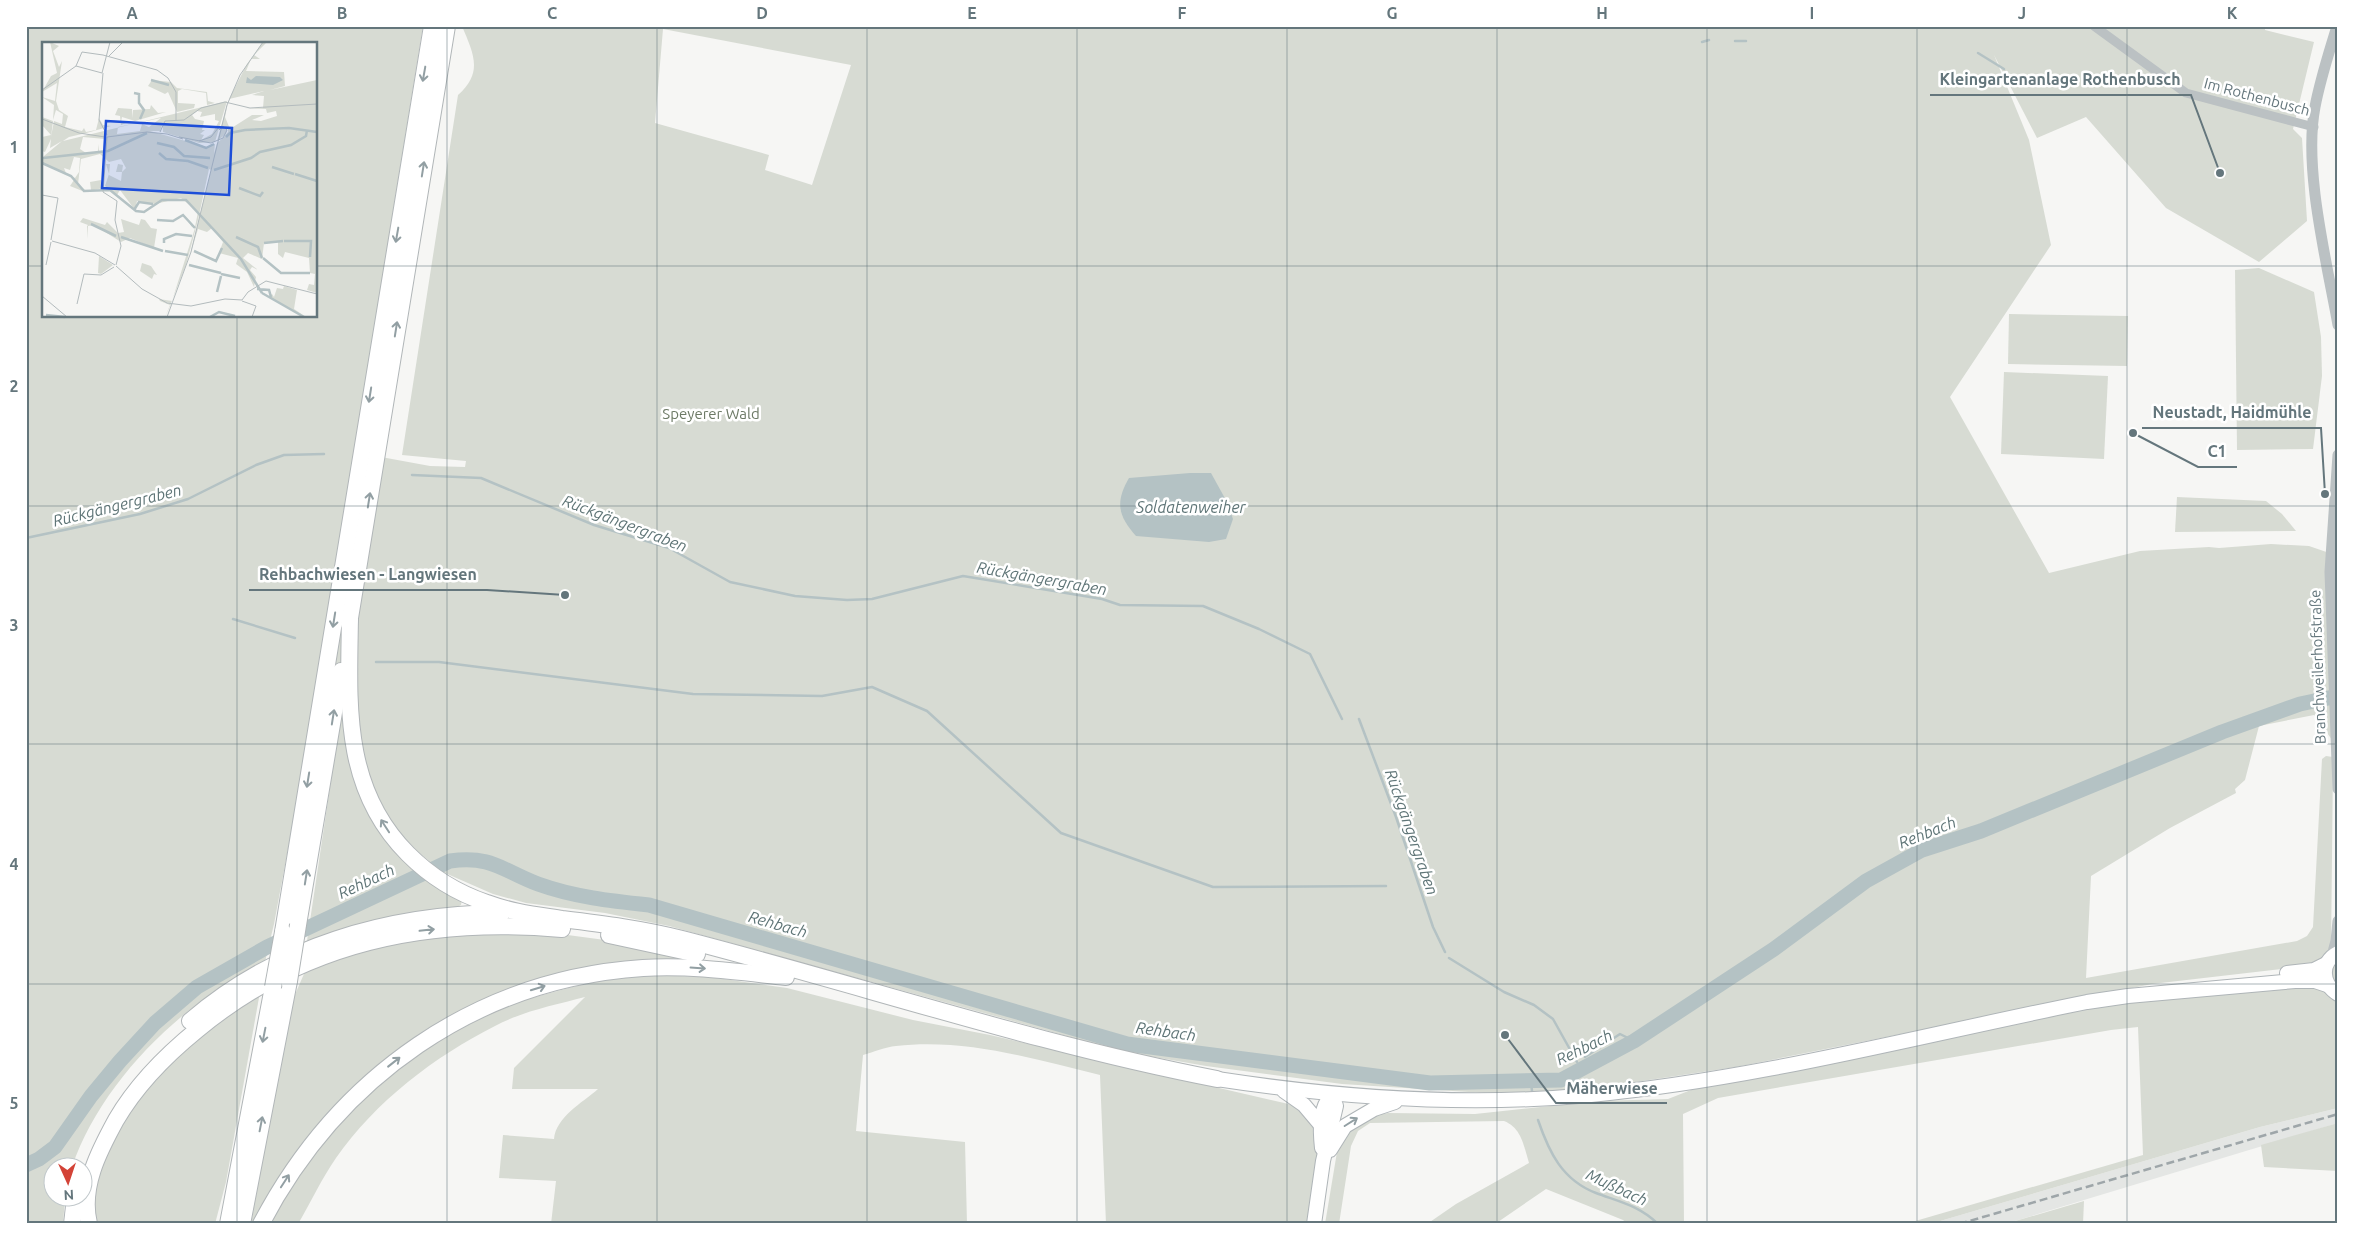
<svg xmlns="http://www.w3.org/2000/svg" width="2364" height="1250" font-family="Ubuntu,sans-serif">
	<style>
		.built { fill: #e4e6e4 }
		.green { fill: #d7dbd3; fill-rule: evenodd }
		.water { fill: #b4c2c4 }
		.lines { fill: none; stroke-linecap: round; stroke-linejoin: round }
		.stream { stroke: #b4c2c4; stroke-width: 2.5 }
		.river { stroke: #b4c2c4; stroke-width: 15 }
		.primary-casing { stroke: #afb5b8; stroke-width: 16 }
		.motorway-casing { stroke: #b1b6b8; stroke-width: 18 }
		.minor { stroke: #bbc1c3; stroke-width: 9 }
		.tertiary { stroke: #bbc1c3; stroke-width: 11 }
		.primary { stroke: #fff; stroke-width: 14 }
		.motorway { stroke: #fff; stroke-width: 16 }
		.rail { stroke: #9ea6a9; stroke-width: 2.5; stroke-dasharray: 8 4; stroke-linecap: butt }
		.motorway-bridge-casing { stroke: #b1b6b8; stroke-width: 18; stroke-linecap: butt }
		.motorway-bridge { stroke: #fff; stroke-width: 16 }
		.oneway { stroke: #929fa3 }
		.grid { fill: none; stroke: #64767c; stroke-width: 1; stroke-opacity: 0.55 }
		.labels { text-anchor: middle; stroke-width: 5; stroke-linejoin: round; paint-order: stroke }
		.street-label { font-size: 15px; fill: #64767c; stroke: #fff }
		.park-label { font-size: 15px; fill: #6d7a66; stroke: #fff }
		.water-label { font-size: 16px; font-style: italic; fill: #5f7577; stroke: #fff }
		.inset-river { fill: none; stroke: #b4c2c4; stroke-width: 2.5 }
		.inset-road { fill: none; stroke: #b3bbbd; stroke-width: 1 }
		.view { fill: #1d4ed8; fill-opacity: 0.15; stroke: #1d4ed8; stroke-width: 2.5 }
		.inset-edge { fill: none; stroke: #64767c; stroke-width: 2.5 }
		.leader { fill: none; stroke: #64767c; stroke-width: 2 }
		.callout-dot { fill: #64767c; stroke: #fff; stroke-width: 2 }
		.callout-label { font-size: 16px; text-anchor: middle; font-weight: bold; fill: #64767c; stroke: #fff; stroke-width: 5; stroke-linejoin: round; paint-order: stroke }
		.neatline { fill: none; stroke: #64767c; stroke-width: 2 }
		.grid-label { font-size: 16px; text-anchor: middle; font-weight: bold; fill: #64767c }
	</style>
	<rect width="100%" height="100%" fill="#f6f6f4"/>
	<!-- built -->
	<path class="built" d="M2338,1108V1123L2005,1224H1930L2260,1127Z"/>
	<!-- green -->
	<g class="green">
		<path d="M26,26H423L354,452L430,466L465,467L466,461L402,455L458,95C484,72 473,53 462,26H2265V30L2314,42L2293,129L2302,138L2307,221L2259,262L2166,208L2086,117L2037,138L1994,55L2029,140L2051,245L1950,397L2049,573L2140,551L2209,547L2219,548L2271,544L2309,546L2338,556V748L2314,715L2259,726L2245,780L2235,789L2236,793L2170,828L2091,876L2086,978L2297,941L2307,936L2313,927L2322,759L2326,756L2333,757V763L2331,949L2326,958L2307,966L2152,984L1736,1067L1582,1090L1516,1095L1342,1084L1206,1066L1125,1052L669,926L605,913L526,903L493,894L445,873L442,875L428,860L374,818L462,899L461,905C448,913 430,910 415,913C378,920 343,928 307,941L336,747L296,806L274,924L265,962C184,1001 101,1081 72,1167L52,1168V1198H65L63,1224H26ZM663,29L851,65L812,185L765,170L769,155L655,123ZM44,44H316V316H44Z"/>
		<path d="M2259,268L2314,292L2321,337L2322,376L2313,449L2237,450L2235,270Z"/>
		<path d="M2009,314L2128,316L2127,366L2008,364Z"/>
		<path d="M2004,372L2108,376L2104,459L2001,454Z"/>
		<path d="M2177,497L2266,501L2282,514L2296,531L2175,532Z"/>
		<path d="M545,932L605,940L715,963L595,969L415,1040L350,1089L323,1119L294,1158L256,1224H251L290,1006L307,967L421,936Z"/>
		<path d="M2338,959V986L2333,982L2331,968Z"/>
		<path d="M650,975L710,977L787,988L913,1020L990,1035L1293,1105C1299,1110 1308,1114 1311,1120C1325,1144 1312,1197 1308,1224H1106L1100,1075C1033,1059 966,1038 896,1046C885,1047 874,1052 863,1055L856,1131L965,1142L967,1224H551L556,1181L499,1178L503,1135L554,1139C556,1117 582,1103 598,1089H512L514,1068L585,997C555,1005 523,1011 495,1026C434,1057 376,1101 336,1158C322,1178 311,1202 298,1224H268L294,1179L360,1099L415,1055L471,1022L524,1000L591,982Z"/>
		<path d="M2320,984L2335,998L2338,1006V1108L2260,1127L1930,1224H1905L2143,1155L2138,1027L2111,1030L1718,1098L1683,1114L1684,1224H1628L1623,1220L1546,1189L1495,1224H1427L1456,1204L1529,1163C1524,1147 1522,1128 1504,1121L1370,1123L1358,1131L1351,1146L1339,1224H1325L1338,1146L1343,1136L1370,1116L1388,1113L1475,1114L1598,1101L1668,1099L1696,1088L2072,1011L2132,1001Z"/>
		<path d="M260,992L226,1182L215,1224H95L93,1194L112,1139L139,1095L174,1056Z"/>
		<path d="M2338,1123V1171L2264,1167L2261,1145Z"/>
		<path d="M2084,1201L2083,1224H2005Z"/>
	</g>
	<!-- water -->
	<path class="water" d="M1190,473H1211L1227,502L1233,519L1226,539L1209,542L1136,536C1118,516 1115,502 1129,478Z"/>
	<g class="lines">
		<!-- stream -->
		<g class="stream">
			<path d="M1735,41H1746"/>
			<path d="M1702,42L1709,40"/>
			<path d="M1978,53L2004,69"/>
			<path d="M412,475L481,478L594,525L669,548L730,582L795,596L847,600L872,599L963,576L1102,599L1120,605L1203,606L1259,629L1310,654L1342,719"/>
			<path d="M26,538L140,514L188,499L256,465L284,455L324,454"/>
			<path d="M233,619L295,638"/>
			<path d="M376,662H439L693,694L822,696L872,687L927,711L1061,833L1213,887L1386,886"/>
			<path d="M1359,719L1396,817L1433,927L1445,952"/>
			<path d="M1449,958L1504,992L1534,1005L1553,1019L1577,1062"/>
			<path d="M1585,1057L1620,1034L1634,1041"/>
			<path d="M1531,1082L1532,1091"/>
			<path d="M1538,1120C1549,1152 1562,1180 1596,1193C1620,1202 1640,1206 1658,1224"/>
		</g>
		<!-- river -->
		<path class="river" d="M26,1165L39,1159L55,1147L91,1096L120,1061L155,1023L197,987L267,947L450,861C492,855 503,871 538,884C574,897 611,901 649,905L1127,1044L1430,1083L1561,1080L1634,1041L1774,949L1866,881L1922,850L1981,831L2222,732L2300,704L2338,696"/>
		<defs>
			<g id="primary">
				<path d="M2338,953C2320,962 2321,984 2338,994"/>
				<path d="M2287,973L2314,970L2326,964"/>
				<path d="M1217,1079C1341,1098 1465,1107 1591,1095C1758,1079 1922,1035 2087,1002L2128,996L2295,981H2315L2327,985"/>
				<path d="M1284,1091L1304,1105L1320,1124"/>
				<path d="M1322,1148C1320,1130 1319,1108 1332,1095"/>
				<path d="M1330,1150L1345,1126L1374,1109L1395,1102"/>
				<path d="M1314,1224L1323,1161L1336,1106L1332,1095"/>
			</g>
			<g id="motorway">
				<path d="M350,615C349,701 341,787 408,854C430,876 457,893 487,903C511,912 537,915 562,919C603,924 643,929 682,939C861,985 1036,1044 1217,1079"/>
				<path d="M349,624L447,26"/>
				<path d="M298,925L341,671"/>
				<path d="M283,932L432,26"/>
				<path d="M609,935L697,954"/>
				<path d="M190,1021C277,946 389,914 502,913"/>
				<path d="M72,1224L75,1198"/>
				<path d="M89,1224C80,1187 99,1151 116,1120C137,1084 165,1056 197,1030C303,942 428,917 562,929"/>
				<path d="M228,1224L273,987"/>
				<path d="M242,1224L289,981"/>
				<path d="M261,1224C338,1077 476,979 643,968C691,965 739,972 786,977"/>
			</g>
		</defs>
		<!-- primary casing -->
		<use href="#primary" class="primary-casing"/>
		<!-- motorway casing -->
		<use href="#motorway" class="motorway-casing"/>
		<!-- minor -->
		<path class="minor" d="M2094,26L2186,93L2314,127"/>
		<!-- tertiary -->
		<g class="tertiary">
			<path d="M2337,26C2329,53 2320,80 2315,107C2303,168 2327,263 2338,325"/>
			<path d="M2338,455L2330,572L2338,789"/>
			<path d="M2332,956L2336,941L2338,921"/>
		</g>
		<!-- primary -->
		<use href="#primary" class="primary"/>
		<!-- motorway -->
		<use href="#motorway" class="motorway"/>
		<!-- rail -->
		<path class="rail" d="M1959,1224L2338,1114"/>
		<defs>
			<g id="motorway-bridge">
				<path d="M289,981L298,925"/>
				<path d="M273,987L283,932"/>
			</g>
		</defs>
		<!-- motorway-bridge casing -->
		<use href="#motorway-bridge" class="motorway-bridge-casing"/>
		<!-- motorway-bridge -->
		<use href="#motorway-bridge" class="motorway-bridge"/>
	</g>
	<!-- one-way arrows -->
	<defs><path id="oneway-shaft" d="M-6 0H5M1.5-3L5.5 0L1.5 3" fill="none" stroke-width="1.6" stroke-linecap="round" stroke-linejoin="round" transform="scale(1.25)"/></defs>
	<g class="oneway">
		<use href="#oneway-shaft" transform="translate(424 74) rotate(100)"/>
		<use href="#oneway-shaft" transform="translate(423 169) rotate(-81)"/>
		<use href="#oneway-shaft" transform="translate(397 235) rotate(100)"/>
		<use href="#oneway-shaft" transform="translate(396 329) rotate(-81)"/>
		<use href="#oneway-shaft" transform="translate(370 395) rotate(99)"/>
		<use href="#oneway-shaft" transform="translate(369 500) rotate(-81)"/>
		<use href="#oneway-shaft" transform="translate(334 620) rotate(99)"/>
		<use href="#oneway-shaft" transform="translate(333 717) rotate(-81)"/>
		<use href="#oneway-shaft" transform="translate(308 780) rotate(99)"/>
		<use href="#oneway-shaft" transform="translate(385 826) rotate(-123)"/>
		<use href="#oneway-shaft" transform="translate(306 877) rotate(-81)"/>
		<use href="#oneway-shaft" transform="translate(427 930) rotate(-6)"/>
		<use href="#oneway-shaft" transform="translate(698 968) rotate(4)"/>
		<use href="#oneway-shaft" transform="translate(538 988) rotate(-17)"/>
		<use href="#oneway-shaft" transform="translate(264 1035) rotate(101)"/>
		<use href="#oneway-shaft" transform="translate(394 1062) rotate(-38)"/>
		<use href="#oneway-shaft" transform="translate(1351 1122) rotate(-32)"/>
		<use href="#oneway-shaft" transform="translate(261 1124) rotate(-79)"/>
		<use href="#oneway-shaft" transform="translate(285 1181) rotate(-57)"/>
	</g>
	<!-- grid -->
	<path class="grid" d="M237,26V44M447,26V1224M657,26V1224M867,26V1224M1077,26V1224M1287,26V1224M1497,26V1224M1707,26V1224M1917,26V1224M2127,26V1224M26,266H44M316,266H2338M237,316V1224M26,506H2338M26,744H2338M26,984H2338"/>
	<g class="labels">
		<!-- street labels -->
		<g class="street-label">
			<text transform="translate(2257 97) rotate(15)" y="5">Im Rothenbusch</text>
			<text transform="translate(2318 667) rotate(-92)" y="5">Branchweilerhofstraße</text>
		</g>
		<!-- park labels -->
		<g class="park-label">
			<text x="711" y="419">Speyerer Wald</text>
		</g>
		<!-- water labels -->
		<g class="water-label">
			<text transform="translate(117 505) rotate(-14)" y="6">Rückgängergraben</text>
			<text x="1191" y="513">Soldatenweiher</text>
			<text transform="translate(625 523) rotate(21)" y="6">Rückgängergraben</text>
			<text transform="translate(1042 578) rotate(10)" y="6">Rückgängergraben</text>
			<text transform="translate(1412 832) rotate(71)" y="6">Rückgängergraben</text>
			<text transform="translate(1927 832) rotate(-22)" y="6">Rehbach</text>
			<text transform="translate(366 881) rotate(-25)" y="6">Rehbach</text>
			<text transform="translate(778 924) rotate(16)" y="6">Rehbach</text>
			<text transform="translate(1166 1031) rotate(8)" y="6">Rehbach</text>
			<text transform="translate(1584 1047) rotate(-26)" y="6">Rehbach</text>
			<text transform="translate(1617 1187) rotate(25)" y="6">Mußbach</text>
		</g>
	</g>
	<!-- overview -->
	<g transform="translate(42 42)">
		<rect width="275" height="275" fill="#f6f6f4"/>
		<path d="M8,0L17,4L11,9L17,25L20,19L14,59L17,68L26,74L23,85L40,89L42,86L44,90L54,88L57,76L61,83L69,84L41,92L37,90L40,92L27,95L21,99L185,59L173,100L157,101L121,90V80L118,89H108L165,105L173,102L172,112L175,101L181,96L186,90V84L184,92L175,99L186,60L183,75L188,87L210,73H222L210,78L219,79L235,74L234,69L225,71L224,67L202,66H221L222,54L210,53L222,49L187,57L205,22L221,0L224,1L212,13L218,17H209L204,29L242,30L243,44L228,48L275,38V251L265,248L267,242L272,243L273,232L268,231L267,216L243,210L241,216L236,212V200L222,201L220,217L206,211L201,216L216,228L210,225L208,228L214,235L212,245L205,230L194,222L196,216L177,211L181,200L170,186L165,190L156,187L148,213L169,128L167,127L156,178L144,223L129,261L122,260L129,262L123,275L128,263L118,259L117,257L130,259L153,186L150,185L141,172L153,185L156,170L139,156L113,162L95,159L93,168L78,148L75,153L63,144L67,132L64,122H68L67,133L79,139L80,130H74L76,122L81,123L80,130L84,126L79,117L67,120L58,112L39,117L36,142L43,148H49L48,140L59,138L61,146L43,150L28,144L32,138L25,132L33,136L37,130L38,116L32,115L28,128L22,126L24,131L0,121L2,114L20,99L8,106L9,97L3,110L0,109V95L9,93L0,83V75L11,79L9,95L12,79L20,82L21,72L14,68L11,78L12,63L0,55L13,59L15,41L0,50L9,34L15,31ZM155,69L160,70L158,75L173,72V78L177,79L170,92L159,98L162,93L158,92L163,88H160L162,79L153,77L150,73ZM119,76L107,85L100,82L98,89L75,92L76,85ZM41,95L63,97L62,109H57L56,102V110L44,111L38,107ZM110,38L129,40L135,46L165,50L166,59L173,61L165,63L164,51L140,47L136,49V61L153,62L152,66L135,70L126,50L123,52L106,44ZM109,63L116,71L124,70L93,79L80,75L79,80L84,81L79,83L78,74L73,73L76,66L90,67V76L91,68L108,67ZM41,176L63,183L65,180L76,191L82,190L79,177L97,183L99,177L103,178L109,186L115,187L112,206L88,196L79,200L52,183L46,184V197L45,184L46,183L38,180ZM57,214L71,223L59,232L56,231ZM100,221L109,224L115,233L112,232L110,237L98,229ZM242,244L255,248L252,267L264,275L226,255L230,252L232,255L235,246L241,247Z" fill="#d7dbd3" fill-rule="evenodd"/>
		<path d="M214,34L238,35L241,38L231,43L204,41L205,35L209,38Z" fill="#b4c2c4"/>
		<path class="inset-river" d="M109,38L127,43M92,51L97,52V61L102,68L98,77M184,95L188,91L203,88L247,86L275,90M143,98L164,106L172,102M115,101L132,105L142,114L168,116M117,111L124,117L146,119L166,126M1,116L66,109L105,91M0,121L29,134L42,149L68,148L94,169L102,170L120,158H144L199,217L220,251M230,125L252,132M172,128L209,116L218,110L249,103L264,94L265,88M253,132L275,139M197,146L218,154L221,150M92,168L97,160L111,162M115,178L131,179L141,173L153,186M49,182L74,194M79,195L121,209M194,195L216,205L220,216M242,199H269L268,215M122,201V197L134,192L150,194M222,201L241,199M123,209L146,213M152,209L174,219L180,206M221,216L239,231H268M147,223L179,231M179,232L198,236M215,247L227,248L229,255M175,250L179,234M220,251L262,275M4,273L23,275M168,275L177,270L193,274"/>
		<path class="inset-road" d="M67,14L81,0M34,24L60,31L68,0M61,31L57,78L65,93M0,48L34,24L40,10L61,13L115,28L126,36L134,50V79M0,77L37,91L63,95M118,90L123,79L142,78L159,66L183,60L208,66L275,62M125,92L141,97M65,95L61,150L75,159L73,178L79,204L74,223M65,95L105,90L125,92M137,95L169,101L181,96L185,88L181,84L177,88M157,99L169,95L177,85M0,153L16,156L9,198M10,199L53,211L73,223M4,223L9,200M74,224L100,247L125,261L149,264L183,257L200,258M0,254L25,275M200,258L206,250L224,239L275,252M200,259L214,264L210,275M35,262L42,232L59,233L72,225M125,275L149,210L185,63L198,33L221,0"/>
		<path class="view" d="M64,79L190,86L187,153L60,146Z"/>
		<rect width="275" height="275" class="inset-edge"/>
	</g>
	<!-- callouts -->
	<path class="leader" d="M2220 173L2191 95H1930M2325 494L2321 428H2142M2133 433L2198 467H2237M565 595L487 590H249M1505 1035L1556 1103H1667"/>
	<g class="callout-dot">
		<circle cx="2220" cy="173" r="5"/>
		<circle cx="2325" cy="494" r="5"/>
		<circle cx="2133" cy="433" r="5"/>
		<circle cx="565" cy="595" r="5"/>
		<circle cx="1505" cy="1035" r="5"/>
	</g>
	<g class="callout-label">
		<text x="2060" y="85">Kleingartenanlage Rothenbusch</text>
		<text x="2232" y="418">Neustadt, Haidmühle</text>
		<text x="2217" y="457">C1</text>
		<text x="368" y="580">Rehbachwiesen - Langwiesen</text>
		<text x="1612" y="1094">Mäherwiese</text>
	</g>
	<!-- border -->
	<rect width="2364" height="1250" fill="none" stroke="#ffffff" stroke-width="55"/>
	<!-- north arrow -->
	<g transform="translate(68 1182) rotate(177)"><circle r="24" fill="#ffffff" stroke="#c1c8cb"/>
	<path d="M0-4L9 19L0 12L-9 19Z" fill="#d34337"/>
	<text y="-8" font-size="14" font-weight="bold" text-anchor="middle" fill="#64767c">N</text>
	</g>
	<rect x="28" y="28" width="2308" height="1194" class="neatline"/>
	<g class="grid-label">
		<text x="132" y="19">A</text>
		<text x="342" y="19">B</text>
		<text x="552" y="19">C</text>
		<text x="762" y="19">D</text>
		<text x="972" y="19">E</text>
		<text x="1182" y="19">F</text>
		<text x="1392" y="19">G</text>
		<text x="1602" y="19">H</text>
		<text x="1812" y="19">I</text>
		<text x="2022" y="19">J</text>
		<text x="2232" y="19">K</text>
		<text x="14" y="153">1</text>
		<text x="14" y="392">2</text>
		<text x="14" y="631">3</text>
		<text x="14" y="870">4</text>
		<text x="14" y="1109">5</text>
	</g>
</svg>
